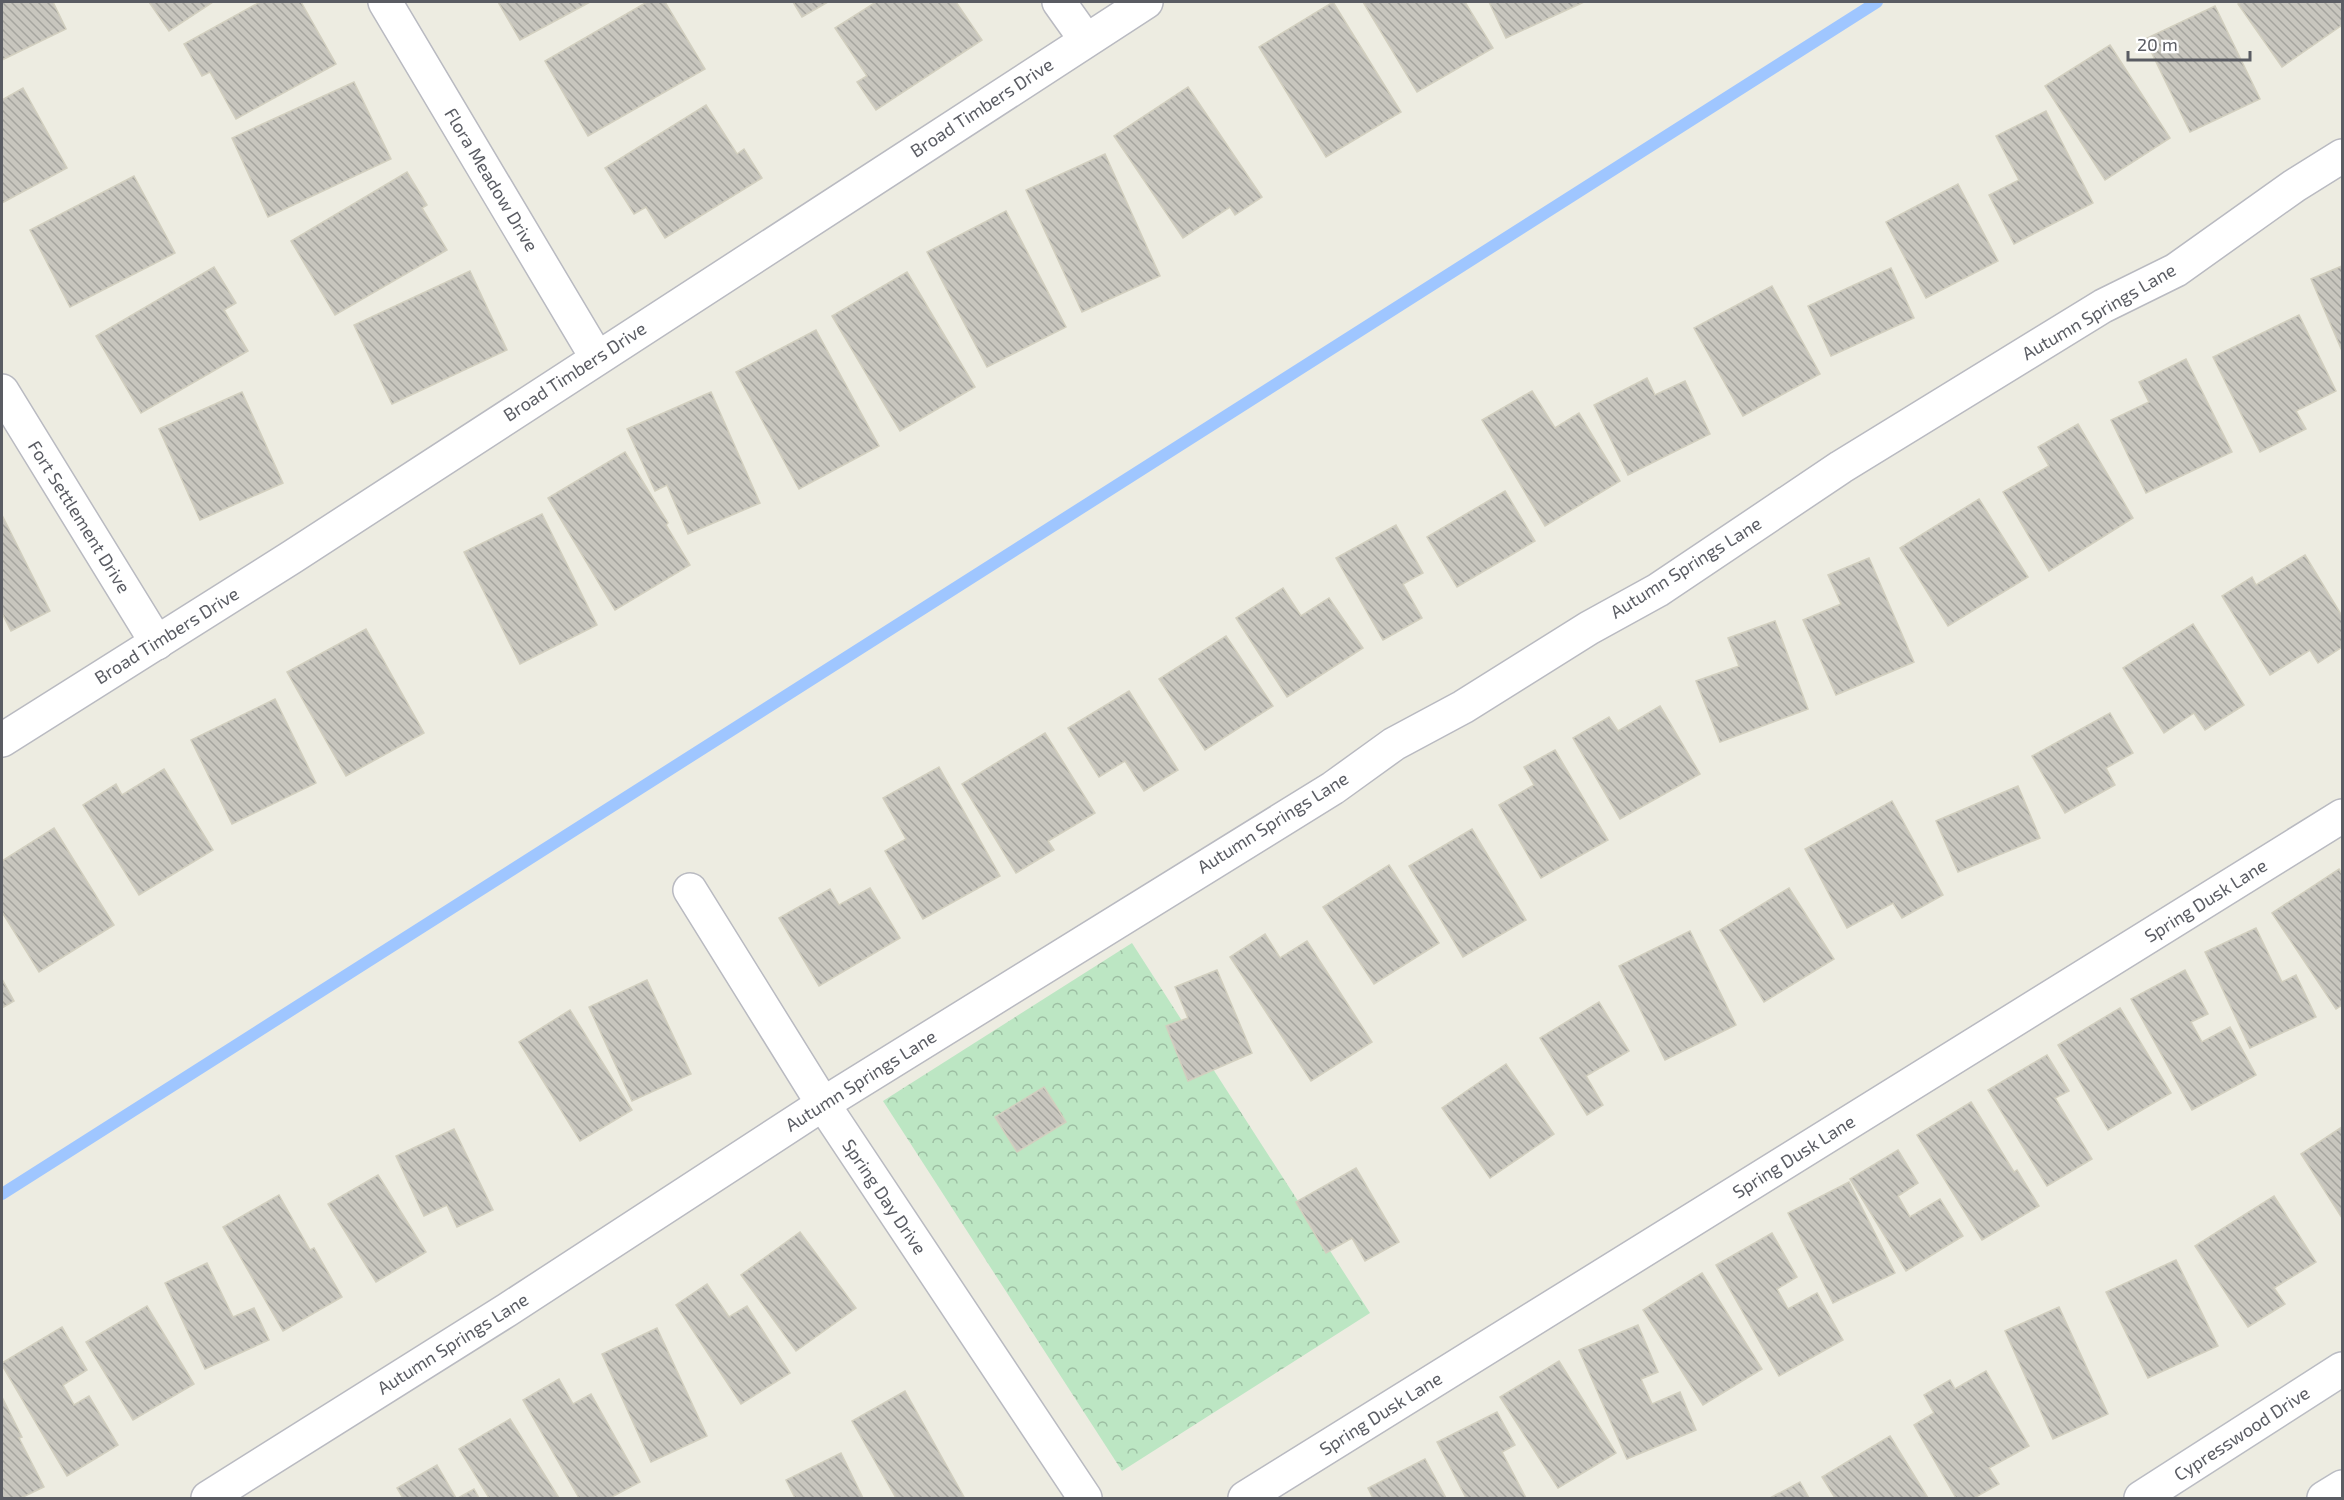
<svg xmlns="http://www.w3.org/2000/svg" width="2344" height="1500" font-family="'Exo 2',sans-serif">
	<style>
		.park { fill: url(#park-crowns) }
		.lines { fill: none; stroke-linecap: round; stroke-linejoin: round }
		.stream { stroke: #9fc6ff; stroke-width: 12 }
		.building { fill: url(#building-back-hatch); stroke: #d2cfbf; stroke-width: 1.5 }
		.street-casing { stroke: #b9bac1; stroke-width: 36 }
		.secondary-casing { stroke: #babcc3; stroke-width: 36 }
		.street { stroke: #fff; stroke-width: 33 }
		.secondary { stroke: #fff; stroke-width: 33 }
		.labels { text-anchor: middle; stroke-width: 4.5; stroke-linejoin: round; paint-order: stroke }
		.street-label { font-size: 18px; fill: #5a5c63; stroke: #fff }
	</style>
	<defs>
		<pattern id="park-crowns" width="20" height="18" patternUnits="userSpaceOnUse" patternTransform="scale(1.5)"><rect width="20" height="18" fill="#bce6c3"/><path d="M2 6a3 3 0 1 1 6 0M12 15a3 3 0 1 1 6 0" fill="none" stroke="#9cbea2"/></pattern>
		<pattern id="building-back-hatch" width="6" height="6" patternUnits="userSpaceOnUse" patternTransform="scale(1.5)"><rect width="6" height="6" fill="#c8c6be"/><path d="M-1 5l2 2M0 0l6 6M5-1l2 2" fill="none" stroke="#a5a49e"/></pattern>
	</defs>
	<rect width="100%" height="100%" fill="#edece1"/>
	<!-- park -->
	<path class="park" d="M1132,943L1370,1313L1122,1471L883,1101Z"/>
	<g class="lines">
		<!-- stream -->
		<path class="stream" d="M2,1194L1877,2"/>
	</g>
	<!-- building -->
	<g class="building">
		<path d="M2,2H53L66,29L2,60Z"/>
		<path d="M149,2H213L169,31Z"/>
		<path d="M260,2H301L336,64L236,119L210,72L202,76L184,44Z"/>
		<path d="M498,2H590L520,40Z"/>
		<path d="M647,2H665L705,69L588,136L545,61Z"/>
		<path d="M793,2H828L802,17Z"/>
		<path d="M876,2H956L982,40L876,110L857,82L867,76L835,28Z"/>
		<path d="M1333,2L1401,112L1326,157L1259,47Z"/>
		<path d="M1363,2H1465L1493,48L1417,92Z"/>
		<path d="M1489,2H1584L1506,38Z"/>
		<path d="M2241,2H2342V25L2282,67L2238,4Z"/>
		<path d="M2215,6L2260,99L2190,132L2145,39Z"/>
		<path d="M2110,45L2170,138L2105,180L2045,86Z"/>
		<path d="M354,82L391,159L268,217L232,138Z"/>
		<path d="M1188,87L1262,197L1235,215L1230,207L1183,238L1114,136Z"/>
		<path d="M23,88L67,168L2,203V100Z"/>
		<path d="M706,105L737,154L744,149L762,178L665,238L646,207L634,214L605,168Z"/>
		<path d="M2046,111L2093,203L2014,244L1989,195L2019,180L1996,136Z"/>
		<path d="M1105,154L1160,276L1082,312L1026,190Z"/>
		<path d="M407,172L427,205L422,208L447,250L335,315L291,241Z"/>
		<path d="M134,176L175,253L70,307L30,230Z"/>
		<path d="M1958,184L1998,261L1926,298L1886,222Z"/>
		<path d="M1006,211L1066,327L987,367L927,252Z"/>
		<path d="M2342,266V351L2311,279Z"/>
		<path d="M214,267L236,303L224,310L248,351L141,413L96,336Z"/>
		<path d="M1891,268L1914,318L1831,356L1808,306Z"/>
		<path d="M470,271L507,350L392,404L354,325Z"/>
		<path d="M907,272L975,387L900,431L832,316Z"/>
		<path d="M1772,286L1820,374L1743,416L1694,328Z"/>
		<path d="M2299,315L2336,391L2296,411L2306,429L2260,452L2213,357Z"/>
		<path d="M816,330L879,446L799,489L736,372Z"/>
		<path d="M2186,359L2232,452L2146,493L2111,420L2149,402L2139,382Z"/>
		<path d="M1647,378L1655,395L1685,381L1710,434L1628,475L1594,405Z"/>
		<path d="M1532,391L1555,428L1579,413L1620,481L1545,526L1482,420Z"/>
		<path d="M242,392L283,483L200,520L159,429Z"/>
		<path d="M711,392L760,503L688,534L667,485L655,491L627,429Z"/>
		<path d="M2078,424L2133,518L2049,571L2003,492L2049,466L2038,447Z"/>
		<path d="M625,452L668,523L666,525L690,565L615,610L548,498Z"/>
		<path d="M1505,491L1535,541L1457,587L1427,537Z"/>
		<path d="M1979,499L2028,577L1948,626L1900,548Z"/>
		<path d="M542,514L597,625L520,664L464,552Z"/>
		<path d="M2,515L50,611L11,631L2,613Z"/>
		<path d="M1396,525L1423,573L1403,584L1422,618L1383,640L1336,558Z"/>
		<path d="M2305,555L2342,616V647L2318,663L2310,650L2270,675L2222,596L2252,577L2256,585Z"/>
		<path d="M1869,558L1914,662L1836,695L1803,620L1841,604L1828,575Z"/>
		<path d="M1283,588L1301,616L1329,598L1363,648L1287,697L1236,618Z"/>
		<path d="M1775,621L1808,709L1720,742L1696,681L1739,666L1728,638Z"/>
		<path d="M2193,624L2244,705L2205,730L2194,713L2164,733L2123,668Z"/>
		<path d="M366,629L424,733L346,776L287,672Z"/>
		<path d="M1226,636L1273,706L1205,750L1159,679Z"/>
		<path d="M1129,691L1178,770L1144,791L1125,761L1099,777L1068,728Z"/>
		<path d="M275,699L316,783L232,824L191,740Z"/>
		<path d="M1660,706L1700,774L1620,819L1573,738L1609,717L1618,731Z"/>
		<path d="M2110,713L2133,753L2106,768L2115,785L2065,813L2032,756Z"/>
		<path d="M1045,733L1095,813L1048,841L1054,850L1016,873L962,784Z"/>
		<path d="M1555,750L1608,840L1541,878L1499,805L1534,785L1524,767Z"/>
		<path d="M939,767L1000,876L923,919L885,851L906,839L883,798Z"/>
		<path d="M164,769L213,850L139,895L83,805L116,784L122,795Z"/>
		<path d="M2018,786L2040,838L1958,872L1936,821Z"/>
		<path d="M1892,801L1943,895L1902,918L1893,903L1847,928L1805,849Z"/>
		<path d="M54,828L114,925L39,972L2,912V861Z"/>
		<path d="M1472,829L1526,920L1463,957L1409,866Z"/>
		<path d="M1389,865L1439,943L1374,984L1323,907Z"/>
		<path d="M2339,869L2342,874V1005L2336,1009L2272,913Z"/>
		<path d="M870,888L900,938L819,986L779,918L830,889L839,905Z"/>
		<path d="M1789,888L1834,959L1764,1002L1720,930Z"/>
		<path d="M2256,928L2282,982L2296,975L2316,1017L2250,1048L2205,952Z"/>
		<path d="M1690,931L1736,1025L1665,1060L1619,966Z"/>
		<path d="M1265,934L1280,958L1307,941L1372,1042L1311,1081L1230,957Z"/>
		<path d="M1217,970L1252,1053L1188,1081L1166,1026L1188,1018L1175,987Z"/>
		<path d="M2185,970L2208,1014L2191,1022L2202,1042L2230,1027L2256,1075L2192,1110L2131,999Z"/>
		<path d="M2,979L14,1001L2,1008Z"/>
		<path d="M647,980L691,1074L632,1101L589,1007Z"/>
		<path d="M1599,1002L1629,1051L1586,1076L1603,1105L1587,1115L1540,1038Z"/>
		<path d="M2120,1008L2171,1093L2108,1130L2058,1045Z"/>
		<path d="M570,1010L632,1110L580,1141L519,1042Z"/>
		<path d="M2047,1055L2069,1091L2055,1098L2092,1159L2047,1186L1988,1090Z"/>
		<path d="M1506,1064L1554,1134L1490,1178L1442,1108Z"/>
		<path d="M1044,1087L1066,1122L1017,1152L995,1117Z"/>
		<path d="M1971,1102L2014,1172L2017,1170L2039,1206L1982,1240L1917,1135Z"/>
		<path d="M2342,1127V1218L2301,1154Z"/>
		<path d="M454,1129L493,1210L457,1227L447,1205L424,1216L396,1156Z"/>
		<path d="M1898,1150L1918,1183L1898,1196L1910,1217L1940,1199L1963,1236L1906,1271L1850,1179Z"/>
		<path d="M1356,1168L1399,1242L1365,1261L1352,1238L1326,1253L1296,1202Z"/>
		<path d="M378,1175L426,1252L376,1282L328,1204Z"/>
		<path d="M1849,1182L1895,1273L1833,1303L1788,1213Z"/>
		<path d="M279,1195L310,1250L314,1248L342,1297L283,1331L223,1227Z"/>
		<path d="M2274,1196L2316,1262L2274,1288L2285,1304L2248,1327L2195,1246Z"/>
		<path d="M800,1232L856,1308L796,1351L741,1275Z"/>
		<path d="M1772,1233L1797,1277L1777,1289L1788,1309L1817,1293L1843,1340L1779,1376L1716,1265Z"/>
		<path d="M2176,1260L2218,1346L2148,1378L2106,1292Z"/>
		<path d="M207,1263L233,1317L254,1308L269,1340L205,1369L165,1283Z"/>
		<path d="M1702,1273L1762,1369L1703,1405L1643,1310Z"/>
		<path d="M707,1284L729,1317L747,1306L790,1373L741,1404L676,1305Z"/>
		<path d="M147,1306L194,1384L133,1420L86,1342Z"/>
		<path d="M2059,1307L2108,1414L2053,1439L2005,1331Z"/>
		<path d="M1638,1325L1658,1372L1641,1379L1652,1404L1680,1392L1696,1430L1627,1459L1579,1350Z"/>
		<path d="M62,1327L87,1370L63,1385L74,1405L89,1396L118,1445L67,1476L2,1365V1363Z"/>
		<path d="M657,1328L707,1436L651,1462L602,1354Z"/>
		<path d="M1559,1361L1616,1453L1558,1488L1500,1397Z"/>
		<path d="M1986,1371L2029,1446L1989,1468L1999,1484L1974,1498H1956L1914,1425L1934,1413L1924,1395L1950,1380L1955,1389Z"/>
		<path d="M559,1379L573,1404L591,1394L640,1482L610,1498H579L523,1400Z"/>
		<path d="M905,1391L964,1497L961,1498H896L852,1421Z"/>
		<path d="M2,1397L22,1437L19,1438L44,1487L21,1498H2Z"/>
		<path d="M1497,1412L1515,1445L1502,1452L1526,1498H1466L1437,1442Z"/>
		<path d="M510,1419L559,1498H489L459,1449Z"/>
		<path d="M1890,1436L1928,1498H1835L1822,1477Z"/>
		<path d="M841,1453L863,1498H795L786,1480Z"/>
		<path d="M1425,1459L1446,1498H1373L1368,1488Z"/>
		<path d="M437,1465L456,1498H403L397,1488Z"/>
		<path d="M1800,1482L1809,1498H1770Z"/>
		<path d="M474,1489L479,1498H458Z"/>
	</g>
	<g class="lines">
		<defs>
			<g id="street">
				<path d="M385,2L597,358"/>
				<path d="M1059,2L1086,40"/>
				<path d="M2,391L157,643"/>
				<path d="M2,740L292,557L1146,2"/>
				<path d="M690,890L823,1104L1085,1498"/>
				<path d="M208,1498L507,1310L823,1104L1333,788L1394,744L1463,707L1589,628L1658,590L1841,467L2103,306L2176,270L2294,186L2342,156"/>
				<path d="M1245,1498L2342,816"/>
			</g>
			<g id="secondary">
				<path d="M2141,1498L2342,1369"/>
				<path d="M2324,1498L2342,1487"/>
			</g>
		</defs>
		<!-- street casing -->
		<use href="#street" class="street-casing"/>
		<!-- secondary casing -->
		<use href="#secondary" class="secondary-casing"/>
		<!-- street -->
		<use href="#street" class="street"/>
		<!-- secondary -->
		<use href="#secondary" class="secondary"/>
	</g>
	<g class="labels">
		<!-- street labels -->
		<g class="street-label">
			<text transform="translate(982 108) rotate(-33)" y="6">Broad Timbers Drive</text>
			<text transform="translate(491 180) rotate(59)" y="6">Flora Meadow Drive</text>
			<text transform="translate(2099 312) rotate(-30)" y="6">Autumn Springs Lane</text>
			<text transform="translate(575 372) rotate(-33)" y="6">Broad Timbers Drive</text>
			<text transform="translate(79 517) rotate(58)" y="6">Fort Settlement Drive</text>
			<text transform="translate(1686 568) rotate(-32)" y="6">Autumn Springs Lane</text>
			<text transform="translate(167 636) rotate(-32)" y="6">Broad Timbers Drive</text>
			<text transform="translate(1273 823) rotate(-32)" y="6">Autumn Springs Lane</text>
			<text transform="translate(2206 901) rotate(-32)" y="6">Spring Dusk Lane</text>
			<text transform="translate(861 1081) rotate(-32)" y="6">Autumn Springs Lane</text>
			<text transform="translate(1794 1157) rotate(-32)" y="6">Spring Dusk Lane</text>
			<text transform="translate(884 1197) rotate(56)" y="6">Spring Day Drive</text>
			<text transform="translate(453 1344) rotate(-32)" y="6">Autumn Springs Lane</text>
			<text transform="translate(1381 1414) rotate(-32)" y="6">Spring Dusk Lane</text>
			<text transform="translate(2242 1434) rotate(-33)" y="6">Cypresswood Drive</text>
		</g>
	</g>
	<!-- border -->
	<rect width="2344" height="1500" fill="none" stroke="#5a5c63" stroke-width="6"/>
	<!-- scale -->
	<path d="M2128 51v9h122v-9" fill="none" stroke="#5a5c63" stroke-width="3"/>
	<text x="2137" y="51" font-size="18" fill="#5a5c63" stroke="#ffffff" stroke-width="4.5" paint-order="stroke">20 m</text>
</svg>
